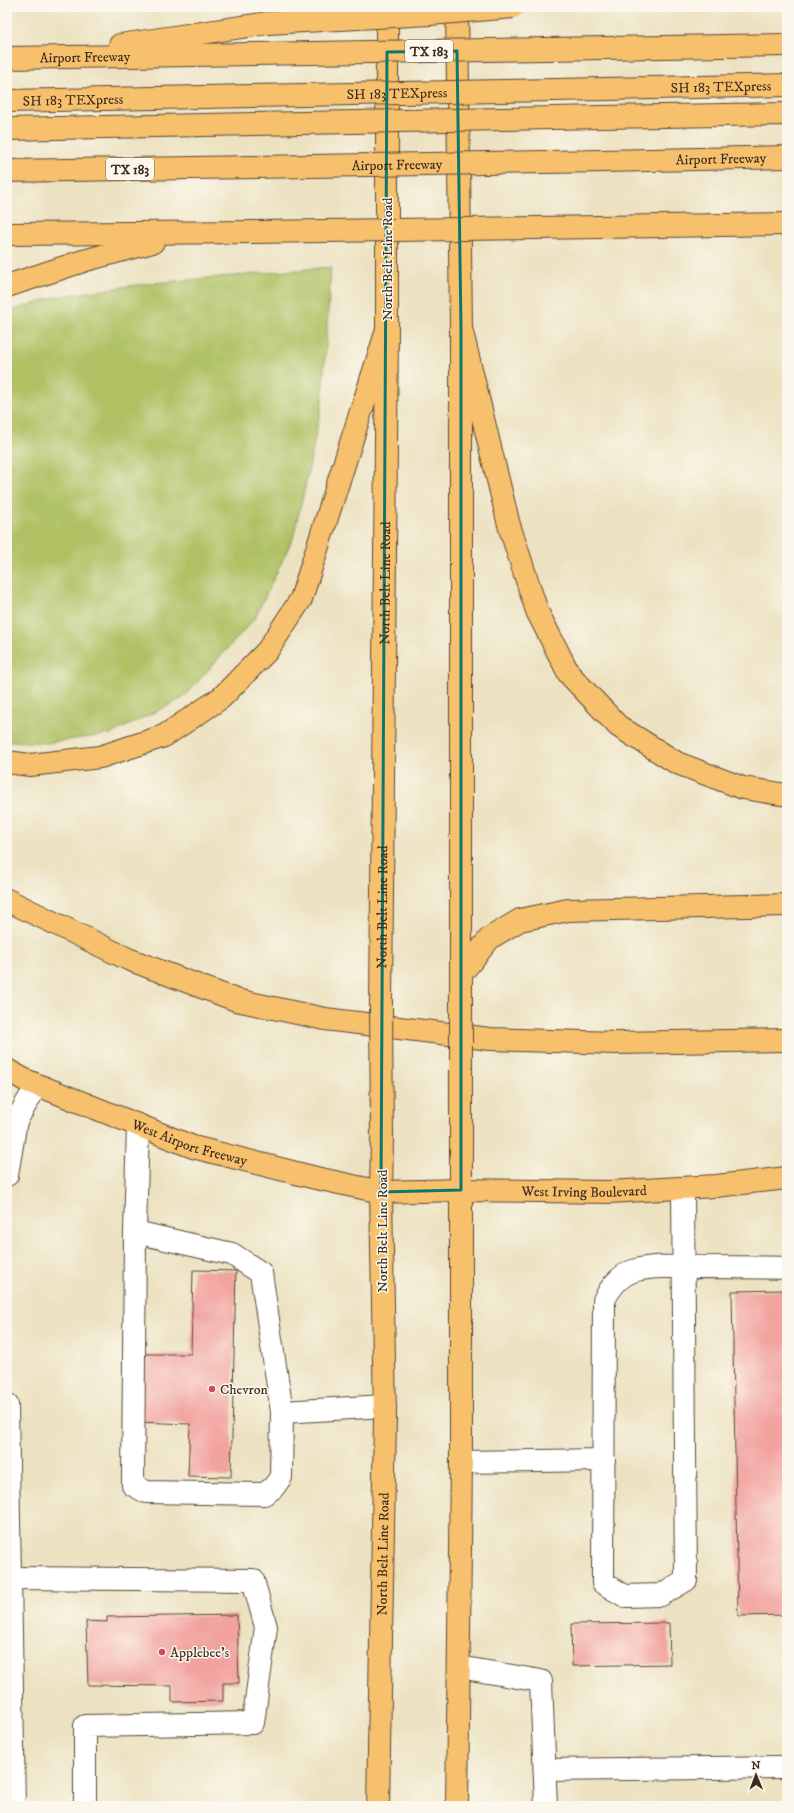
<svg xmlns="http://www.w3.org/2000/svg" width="794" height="1813" font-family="'IM FELL DW Pica',serif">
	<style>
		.green { fill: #afc164; stroke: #757641 }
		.building { fill: #f2a29f }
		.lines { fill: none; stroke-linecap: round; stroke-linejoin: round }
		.minor-casing { stroke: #564636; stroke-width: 24 }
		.major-casing { stroke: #564636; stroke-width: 24 }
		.highway-casing { stroke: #564636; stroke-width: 24 }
		.minor { stroke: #fff; stroke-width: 22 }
		.major { stroke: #f7c06c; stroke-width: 22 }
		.highway { stroke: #f7c06c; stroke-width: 22 }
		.major-bridge-casing { stroke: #564636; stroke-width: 24; stroke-linecap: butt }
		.highway-bridge-casing { stroke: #564636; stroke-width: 24; stroke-linecap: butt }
		.major-bridge { stroke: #f7c06c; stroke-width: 22 }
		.highway-bridge { stroke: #f7c06c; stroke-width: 22 }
		.marked { fill: none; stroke: #0f766e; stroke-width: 3; stroke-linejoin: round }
		.poi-dot { fill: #d1495b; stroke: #fbf7ec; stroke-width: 1.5 }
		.labels { text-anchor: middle; stroke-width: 3; stroke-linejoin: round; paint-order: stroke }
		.shield { fill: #fbf7ec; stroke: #75685c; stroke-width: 1 }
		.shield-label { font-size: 13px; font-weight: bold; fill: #3b2a1e }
		.street-label { font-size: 14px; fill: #3b2a1e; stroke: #fbf7ec }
		.poi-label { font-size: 14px; fill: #3b2a1e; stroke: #fbf7ec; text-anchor: start }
	</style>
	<rect width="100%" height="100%" fill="#fbf7ec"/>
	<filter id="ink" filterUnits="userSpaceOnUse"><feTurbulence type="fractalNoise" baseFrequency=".025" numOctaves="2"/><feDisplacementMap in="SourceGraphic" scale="8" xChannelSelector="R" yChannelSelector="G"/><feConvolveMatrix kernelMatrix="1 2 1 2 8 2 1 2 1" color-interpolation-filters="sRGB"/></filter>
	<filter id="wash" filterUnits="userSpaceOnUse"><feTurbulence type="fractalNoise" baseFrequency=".012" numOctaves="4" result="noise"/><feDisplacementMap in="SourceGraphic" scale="16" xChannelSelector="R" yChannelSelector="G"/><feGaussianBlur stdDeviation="0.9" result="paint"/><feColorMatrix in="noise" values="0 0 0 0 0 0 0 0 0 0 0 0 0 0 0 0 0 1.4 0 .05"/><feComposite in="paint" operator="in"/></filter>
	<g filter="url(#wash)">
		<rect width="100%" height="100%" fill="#ece2c1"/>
		<!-- green -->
		<path class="green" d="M331,267L322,404L305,487L293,538L255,618L183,698L111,734L46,743L7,741V312L55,297L143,284Z"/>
		<g id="blocks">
			<!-- building -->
			<g class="building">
				<path d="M193,1270L236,1271L231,1477L188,1476L190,1424L136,1422L137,1354H191Z"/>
				<path d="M787,1290V1615L738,1616L732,1291Z"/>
				<path d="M237,1615L239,1683H223V1701L172,1702V1686L88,1685L86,1621L107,1622V1617Z"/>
				<path d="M669,1623L670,1664L572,1666L571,1624Z"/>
			</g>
		</g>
	</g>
	<g filter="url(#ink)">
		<use href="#blocks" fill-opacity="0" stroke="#564636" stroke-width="1"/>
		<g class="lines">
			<defs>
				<g id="minor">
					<path d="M138,1125L135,1232L232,1254L261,1273L282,1412L385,1406"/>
					<path d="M7,1175L16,1121L37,1085"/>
					<path d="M683,1188L686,1580L661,1595L625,1596L603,1583L604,1300C611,1286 621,1274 636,1270C655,1265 676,1267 695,1267C725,1267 756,1267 787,1268"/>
					<path d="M135,1232L133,1485L146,1492L264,1494L273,1488L281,1477L282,1412"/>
					<path d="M7,1405L14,1806"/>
					<path d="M461,1462L604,1460"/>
					<path d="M10,1578L253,1580L266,1627L253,1723L85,1726V1806"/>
					<path d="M459,1667L541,1681L546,1806"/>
					<path d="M545,1770L782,1767"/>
				</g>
				<g id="major">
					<path d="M457,7L461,328V1007"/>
					<path id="s1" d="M381,1004L387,330V7"/>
					<path id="s2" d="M7,1070L25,1080L193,1147L316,1178L381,1192L461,1190L608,1192L716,1186L787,1178"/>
					<path id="s3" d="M378,1806L385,1418L381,1192L382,1138"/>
					<path d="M457,1806L461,1462V1136"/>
				</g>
				<g id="highway">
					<path d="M120,45L268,23"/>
					<path d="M604,48L787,45"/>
					<path id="s4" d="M7,58L253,54"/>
					<path id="s5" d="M605,89L787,85"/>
					<path id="s6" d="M7,101L252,96"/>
					<path d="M603,117L787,114"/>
					<path d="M7,129L254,124"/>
					<path id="s7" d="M603,161L787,157"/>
					<path d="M7,171L254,167"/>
					<path d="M600,227L787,224"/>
					<path d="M7,234L256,232"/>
					<path d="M7,286L83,261L153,242"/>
					<path d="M461,328L509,525L537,611L569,674L618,726L677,763L743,788L787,795"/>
					<path d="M7,762L30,765L100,757L164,736L221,698L267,651L301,599L387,330"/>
					<path d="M7,900L128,959L236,1000L325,1019L490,1039L617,1043L787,1040"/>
					<path d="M461,974L490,938L520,920L568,910L787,905"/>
				</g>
			</defs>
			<!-- minor casing -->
			<use href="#minor" class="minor-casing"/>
			<!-- major casing -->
			<use href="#major" class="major-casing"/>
			<!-- highway casing -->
			<use href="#highway" class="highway-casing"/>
			<!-- minor -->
			<use href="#minor" class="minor"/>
			<!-- major -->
			<use href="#major" class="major"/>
			<!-- highway -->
			<use href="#highway" class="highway"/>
			<defs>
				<g id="major-bridge">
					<path d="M381,1004L382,1138"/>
					<path d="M461,1136V1007"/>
				</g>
				<g id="highway-bridge">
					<path d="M268,23L430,14L513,7"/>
					<path d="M253,54L604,48"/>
					<path id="s8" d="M252,96L605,89"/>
					<path d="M254,124L603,117"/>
					<path id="s9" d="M254,167L603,161"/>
					<path d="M256,232L600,227"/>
				</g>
			</defs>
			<!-- major-bridge casing -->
			<use href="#major-bridge" class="major-bridge-casing"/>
			<!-- highway-bridge casing -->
			<use href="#highway-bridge" class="highway-bridge-casing"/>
			<!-- major-bridge -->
			<use href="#major-bridge" class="major-bridge"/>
			<!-- highway-bridge -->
			<use href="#highway-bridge" class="highway-bridge"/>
		</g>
	</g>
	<!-- marked area -->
	<path class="marked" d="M457,51L461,328V1190L381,1192L387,52Z"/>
	<!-- markers -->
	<g class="poi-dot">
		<circle cx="212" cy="1389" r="4"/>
		<circle cx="162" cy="1652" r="4"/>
	</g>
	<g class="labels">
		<!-- shield labels -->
		<g class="shield">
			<rect x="405" y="40" width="48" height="22" rx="3"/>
			<rect x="106" y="158" width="48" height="22" rx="3"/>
		</g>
		<g class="shield-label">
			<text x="429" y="56">TX 183</text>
			<text x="130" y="174">TX 183</text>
		</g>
		<!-- street labels -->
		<g class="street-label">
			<text dy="5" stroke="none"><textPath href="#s4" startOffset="78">Airport Freeway</textPath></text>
			<text dy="5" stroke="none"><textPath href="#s5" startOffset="116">SH 183 TEXpress</textPath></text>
			<text dy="5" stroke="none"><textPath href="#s8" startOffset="145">SH 183 TEXpress</textPath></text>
			<text dy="5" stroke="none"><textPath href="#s6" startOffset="66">SH 183 TEXpress</textPath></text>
			<text dy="5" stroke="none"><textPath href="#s7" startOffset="118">Airport Freeway</textPath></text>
			<text dy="5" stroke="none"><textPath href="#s9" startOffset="143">Airport Freeway</textPath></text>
			<text transform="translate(387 259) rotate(-90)" y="5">North Belt Line Road</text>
			<text dy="5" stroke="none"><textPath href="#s1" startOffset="421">North Belt Line Road</textPath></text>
			<text dy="5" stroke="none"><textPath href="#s1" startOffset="97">North Belt Line Road</textPath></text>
			<text dy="5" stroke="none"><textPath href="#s2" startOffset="197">West Airport Freeway</textPath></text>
			<text dy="5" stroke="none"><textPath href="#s2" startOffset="598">West Irving Boulevard</textPath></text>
			<text transform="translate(382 1231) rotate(-90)" y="5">North Belt Line Road</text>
			<text dy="5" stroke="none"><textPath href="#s3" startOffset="252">North Belt Line Road</textPath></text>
		</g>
		<!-- poi labels -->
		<g class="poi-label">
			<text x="220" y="1394">Chevron</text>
			<text x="170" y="1657">Applebee's</text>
		</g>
	</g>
	<!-- margin -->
	<rect width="794" height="1813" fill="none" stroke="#fbf7ec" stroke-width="24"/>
	<!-- north arrow -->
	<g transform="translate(756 1775) rotate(359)" stroke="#fbf7ec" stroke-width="3" paint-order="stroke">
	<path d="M0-3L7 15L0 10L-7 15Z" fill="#3b2a1e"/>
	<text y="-6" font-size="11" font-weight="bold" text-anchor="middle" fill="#3b2a1e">N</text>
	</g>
</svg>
